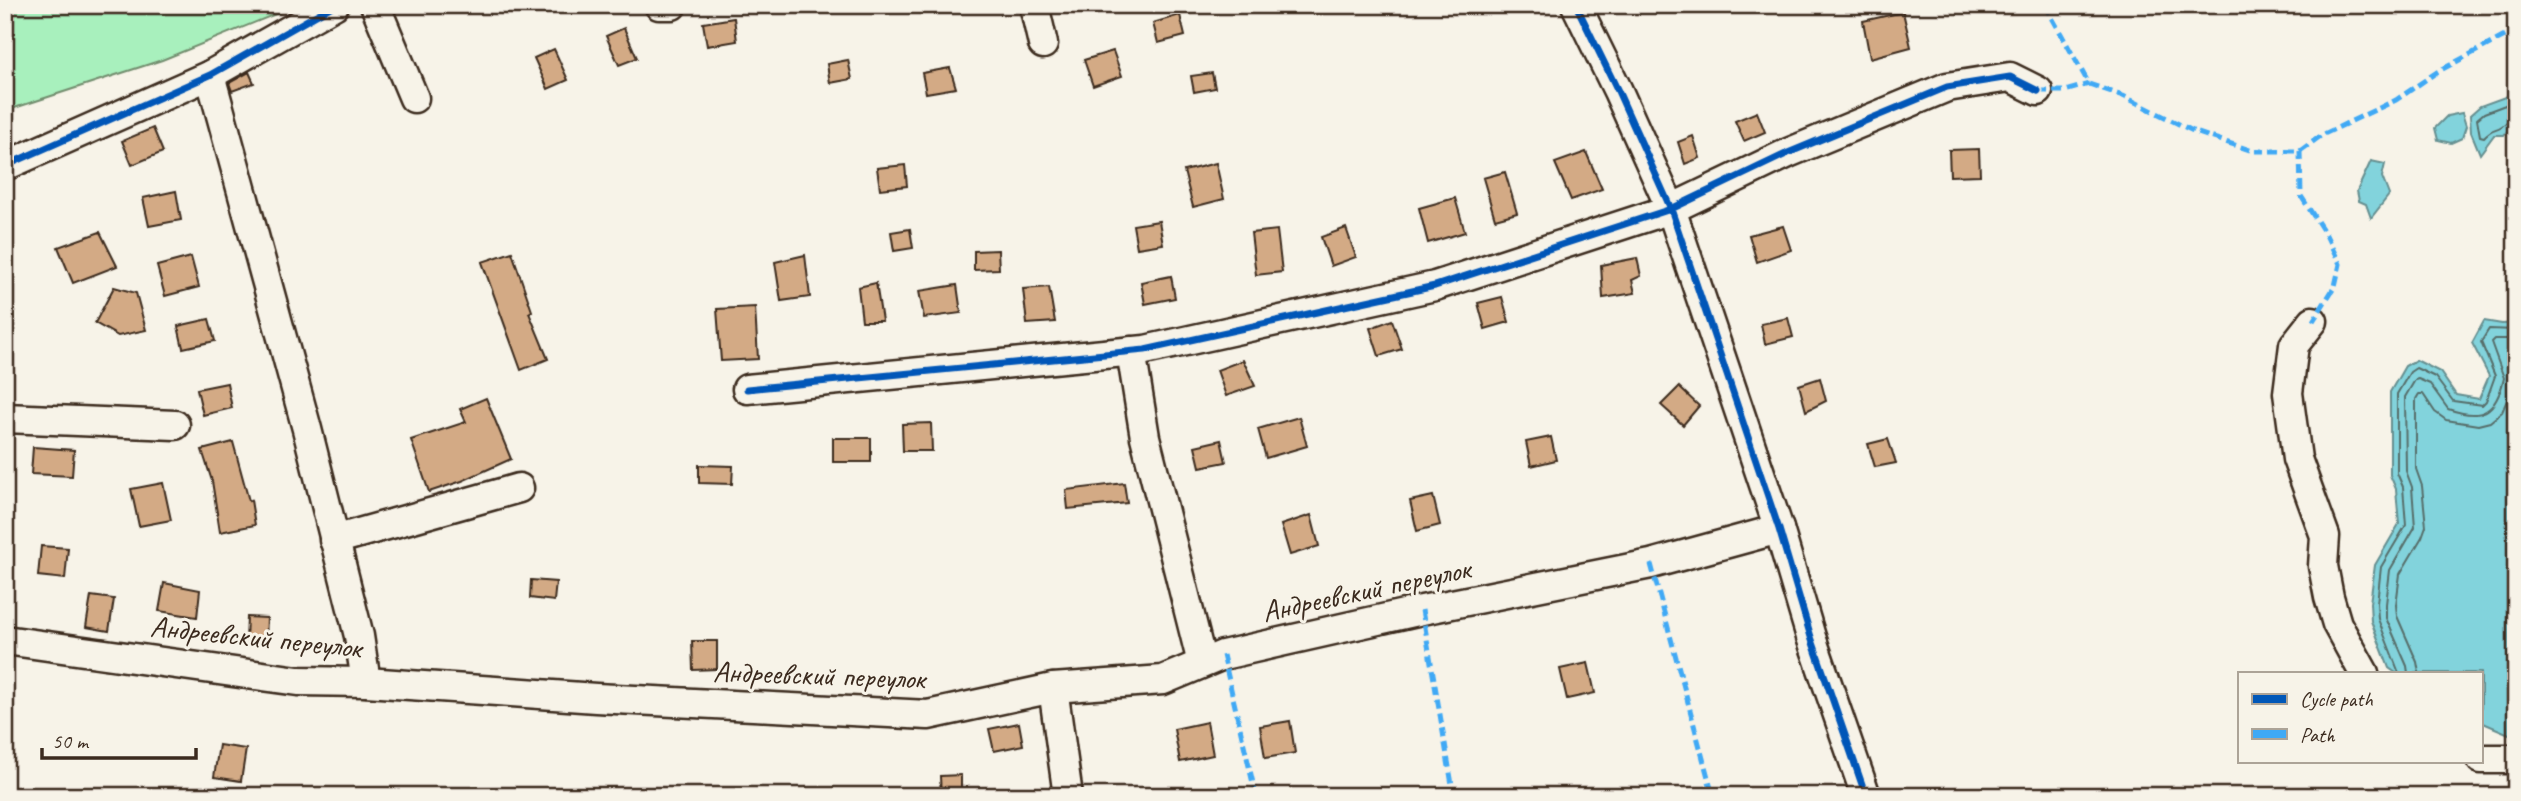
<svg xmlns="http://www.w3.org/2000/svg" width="2521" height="801" font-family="Caveat,sans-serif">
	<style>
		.green { fill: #a8f0bd; stroke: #728d6e; stroke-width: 2 }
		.water { fill: #82d3dc; stroke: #668f90; stroke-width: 2 }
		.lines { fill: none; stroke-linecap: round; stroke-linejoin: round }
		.shore { stroke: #576e6a; stroke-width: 2 }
		.building { fill: #d3aa85; stroke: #3b2a1e; stroke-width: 2 }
		.minor-casing { stroke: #3b2a1e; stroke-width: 33 }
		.minor { stroke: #f7f3e8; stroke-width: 28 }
		.quiet { stroke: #3fa9f5; stroke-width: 5; stroke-dasharray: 10 5; stroke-linecap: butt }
		.cycleway-casing { stroke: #f7f3e8; stroke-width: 11 }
		.cycleway { stroke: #0057b8; stroke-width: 7 }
		.labels { text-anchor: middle; stroke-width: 6; stroke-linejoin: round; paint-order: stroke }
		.street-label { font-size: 30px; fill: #3b2a1e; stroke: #f7f3e8 }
	</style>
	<rect width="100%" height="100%" fill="#f7f3e8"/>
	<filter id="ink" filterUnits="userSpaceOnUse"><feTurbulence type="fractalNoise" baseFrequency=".0143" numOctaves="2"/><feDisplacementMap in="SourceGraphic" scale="14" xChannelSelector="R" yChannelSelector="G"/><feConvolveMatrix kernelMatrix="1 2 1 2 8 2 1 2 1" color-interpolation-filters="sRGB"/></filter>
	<g filter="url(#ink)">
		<!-- green -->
		<path class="green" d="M5,5H298L162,60L5,111Z"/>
		<!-- water -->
		<g class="water">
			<path d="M2516,93V124L2512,125L2504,135H2494L2480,154L2471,132L2470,115L2480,106Z"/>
			<path d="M2462,113L2466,126L2462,138L2451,143L2438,140L2435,128L2447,116Z"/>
			<path d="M2371,161L2385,164L2382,177L2389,195L2371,218L2366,204L2359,201L2357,191Z"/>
			<path d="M2484,321L2502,324L2516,323V737L2481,722V673H2396L2389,668L2371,621L2370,603L2375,565L2399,524L2396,489L2390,475V392L2405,366L2416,360L2440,372L2456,395L2479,399L2489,376L2472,343Z"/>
		</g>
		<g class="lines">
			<!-- shore -->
			<g class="shore">
				<path d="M2516,101L2484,113L2477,119L2480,136L2484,137C2493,127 2495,131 2502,126C2508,122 2507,119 2516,118"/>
				<path d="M2399,673L2378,619L2377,603L2381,567L2406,525L2403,487L2397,473V394L2410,372L2416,368L2435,377L2453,401L2482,405L2486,401L2495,376L2481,342L2489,329L2516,330"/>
				<path d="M2408,673L2407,666L2386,618V604L2390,570L2415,527L2412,487L2406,471L2405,397L2415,380L2418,379L2430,384L2448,409C2482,421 2496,413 2504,378L2491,342L2494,339H2516"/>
				<path d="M2419,673L2417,662L2397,616L2396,605L2400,574L2422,537L2426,526L2422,486L2416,469V399L2419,394H2423L2435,412L2446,420L2478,425L2490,422L2502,412L2514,384V371L2507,353L2509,350H2516"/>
			</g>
		</g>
		<!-- building -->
		<g class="building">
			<path d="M1903,12L1911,47L1870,58L1863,21Z"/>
			<path d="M1180,15L1185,36L1158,43L1153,23Z"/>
			<path d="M734,18L737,41L707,46L703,23Z"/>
			<path d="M624,28L637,58L619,65L606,36Z"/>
			<path d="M554,49L568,80L548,89L534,58Z"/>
			<path d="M1113,51L1122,76L1093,86L1084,60Z"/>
			<path d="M848,60L852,79L830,83L827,64Z"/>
			<path d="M950,68L956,88L926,93L922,73Z"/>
			<path d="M249,72L254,83L232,91L229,83Z"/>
			<path d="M1212,73L1215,88L1194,92L1191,76Z"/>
			<path d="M1757,112L1765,132L1744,141L1735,121Z"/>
			<path d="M153,128L163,152L132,165L122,141Z"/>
			<path d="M1693,136L1700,158L1685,164L1678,142Z"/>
			<path d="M1979,149L1980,175L1950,176L1949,150Z"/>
			<path d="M1586,152L1602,189L1571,200L1555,163Z"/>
			<path d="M1216,163L1224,199L1193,207L1184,171Z"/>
			<path d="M905,165L907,186L880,189L877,168Z"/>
			<path d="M1505,172L1517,213L1495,219L1483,178Z"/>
			<path d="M176,191L181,220L149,226L143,198Z"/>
			<path d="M1455,198L1465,232L1428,243L1419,208Z"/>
			<path d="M1159,221L1163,244L1137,248L1133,225Z"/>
			<path d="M1783,226L1791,250L1757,262L1749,235Z"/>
			<path d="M1346,228L1356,257L1331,266L1321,237Z"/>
			<path d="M910,229L913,248L894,251L891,232Z"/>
			<path d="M1277,230L1282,272L1256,275L1251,233Z"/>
			<path d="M100,232L117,266L73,283L58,247Z"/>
			<path d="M998,250L999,269L974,270V251Z"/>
			<path d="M512,252L532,311L529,313L548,359L521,370L482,262Z"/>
			<path d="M805,255L810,297L781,301L775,262Z"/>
			<path d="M191,257L199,287L165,296L157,266Z"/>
			<path d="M1637,258L1641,276L1632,280L1635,293L1603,298L1601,265Z"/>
			<path d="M1171,276L1175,298L1145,304L1141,282Z"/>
			<path d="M876,283L882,321H862L858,287Z"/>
			<path d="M957,285L961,313L924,318L919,291Z"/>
			<path d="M114,287L136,293L146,330L118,336L95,323Z"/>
			<path d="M1049,287L1055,322L1027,324L1023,289Z"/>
			<path d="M1502,297L1509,322L1485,329L1478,303Z"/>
			<path d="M755,307L758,359L721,361L717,309Z"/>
			<path d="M1788,318L1793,337L1765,344L1761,324Z"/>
			<path d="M209,319L215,341L183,348L178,326Z"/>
			<path d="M1392,320L1402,349L1379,356L1370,328Z"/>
			<path d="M1243,360L1255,386L1226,396L1217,370Z"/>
			<path d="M1820,378L1826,401L1806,411L1799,385Z"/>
			<path d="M227,383L232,408L203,415L197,389Z"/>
			<path d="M1679,387L1699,406L1683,425L1661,405Z"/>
			<path d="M486,398L511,459L462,481L429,492L411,440L466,422L460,409Z"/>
			<path d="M1299,417L1307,446L1266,458L1258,429Z"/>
			<path d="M931,423L932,451H903L902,424Z"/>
			<path d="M1551,437L1556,460L1531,466L1526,442Z"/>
			<rect x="833" y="438" width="38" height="24"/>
			<path d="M1888,439L1896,463L1875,467L1868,444Z"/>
			<path d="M1221,440L1226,462L1200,467L1195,446Z"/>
			<path d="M233,442L249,501L251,500L255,525L220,532L212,481L202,450Z"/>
			<path d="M33,447L74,450L72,476L31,474Z"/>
			<path d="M699,465L733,466L732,484L699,483Z"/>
			<path d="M163,483L171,520L139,526L131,489Z"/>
			<path d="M1124,483L1127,503L1068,509L1066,490Z"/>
			<path d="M1433,496L1440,525L1417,531L1410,501Z"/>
			<path d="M1311,515L1319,546L1290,555L1281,525Z"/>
			<path d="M41,546L68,548L65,579L38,576Z"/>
			<path d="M531,580L556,582L554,601L530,598Z"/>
			<path d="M164,583L200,590L197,617L159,611Z"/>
			<path d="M91,596L114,599L109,631L86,627Z"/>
			<path d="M247,617L267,618L266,641H246Z"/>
			<path d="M692,641H717V669L693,670Z"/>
			<path d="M1588,663L1595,693L1567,699L1560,669Z"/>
			<path d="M1290,721L1295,753L1265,758L1260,726Z"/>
			<path d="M1207,722L1213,755L1180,762L1174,729Z"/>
			<path d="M1019,723L1023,745L994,751L989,729Z"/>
			<path d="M219,745L246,749L241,781L214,777Z"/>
			<path d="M961,775V796H941L940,776Z"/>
		</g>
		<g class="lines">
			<defs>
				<g id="minor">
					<path d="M375,5L414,98"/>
					<path d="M659,5H672"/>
					<path d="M1034,5L1043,44"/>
					<path d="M1576,5L1618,91L1671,209L1779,529L1811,637L1866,796"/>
					<path d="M210,75L307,429L359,636L366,682"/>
					<path d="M5,166L210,75L334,5"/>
					<path d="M2313,321L2294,345L2288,393L2297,459L2325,536L2323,566L2329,597L2337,624L2364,673"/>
					<path d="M1131,351L1145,437L1202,663"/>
					<path d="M747,389L1145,350L1435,286L1671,209L1788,153L1947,87L2010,77L2038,91"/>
					<path d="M5,418L175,425"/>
					<path d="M334,540L519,488"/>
					<path d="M5,640L298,681L366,682L596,698L928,715L1053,688L1163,680L1223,655L1422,610L1651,564L1779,529"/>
					<path d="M1053,688L1068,796"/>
					<path d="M2481,759H2516"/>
				</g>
			</defs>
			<!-- minor casing -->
			<use href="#minor" class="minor-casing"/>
			<!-- minor -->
			<use href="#minor" class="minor"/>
			<!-- quiet -->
			<g class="quiet">
				<path d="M2045,5L2089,84L2123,96L2195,132L2253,151H2300L2322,135L2396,100L2437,72L2516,30"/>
				<path d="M2038,91H2065L2089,84"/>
				<path d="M2300,151L2301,196L2326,235L2340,264L2335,286L2313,321"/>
				<path d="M1651,564L1713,796"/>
				<path d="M1422,610L1454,796"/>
				<path d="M1223,655L1256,796"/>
			</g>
			<defs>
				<g id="cycleway">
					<path d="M1576,5L1618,91L1671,209L1779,529L1811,637L1866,796"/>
					<path d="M5,166L210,75L334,5"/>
					<path d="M747,389L1145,350L1435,286L1671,209L1788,153L1947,87L2010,77L2038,91"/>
				</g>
			</defs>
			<!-- cycleway casing -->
			<use href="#cycleway" class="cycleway-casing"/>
			<!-- cycleway -->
			<use href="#cycleway" class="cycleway"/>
		</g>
	</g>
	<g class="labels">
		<!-- street labels -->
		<g class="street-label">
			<text transform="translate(1366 590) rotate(-12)" y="10">Андреевский переулок</text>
			<text transform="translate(256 637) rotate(6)" y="10">Андреевский переулок</text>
			<text transform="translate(819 675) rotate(2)" y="10">Андреевский переулок</text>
		</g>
	</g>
	<!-- margin -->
	<rect width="2521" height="801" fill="none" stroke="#f7f3e8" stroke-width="28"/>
	<rect x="14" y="14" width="2493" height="773" fill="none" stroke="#3b2a1e" stroke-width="2.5" filter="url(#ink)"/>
	<!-- legend -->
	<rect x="2238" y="672" width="245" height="91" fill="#f7f3e8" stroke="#aca397" stroke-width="2"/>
	<rect x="2252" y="694" width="35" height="10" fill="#0057b8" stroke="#aca397" stroke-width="2"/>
	<text x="2300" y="706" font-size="21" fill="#3b2a1e">Cycle path</text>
	<rect x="2252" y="729" width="35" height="10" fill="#3fa9f5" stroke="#aca397" stroke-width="2"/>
	<text x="2300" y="742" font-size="21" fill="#3b2a1e">Path</text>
	<!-- scale -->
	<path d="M42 748v10h154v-10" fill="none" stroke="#3b2a1e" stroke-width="3.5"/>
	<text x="52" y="748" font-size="21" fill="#3b2a1e" stroke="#f7f3e8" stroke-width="5" paint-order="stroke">50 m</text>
</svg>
